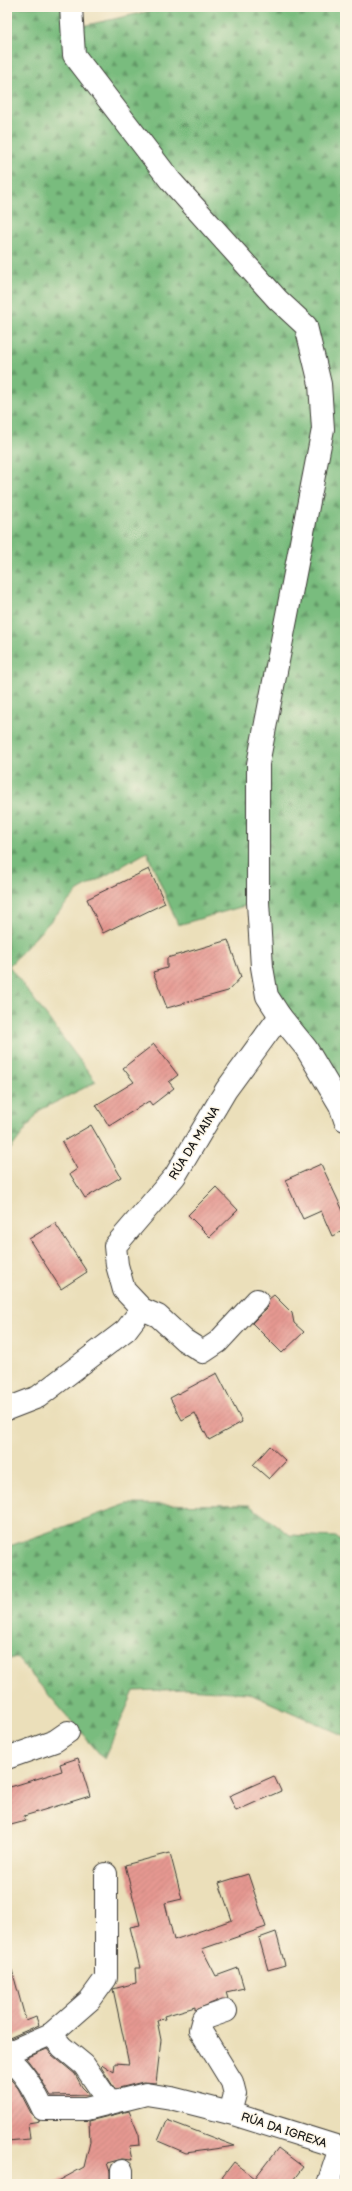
<svg xmlns="http://www.w3.org/2000/svg" width="352" height="2191" font-family="'Balsamiq Sans',sans-serif">
	<style>
		.forest { fill: url(#forest-firs); stroke: #4a6c4d }
		.building { fill: url(#building-hatch) }
		.lines { fill: none; stroke-linecap: round; stroke-linejoin: round }
		.street-casing { stroke: #3b3934; stroke-width: 24 }
		.street { stroke: #fff; stroke-width: 22 }
		.labels { text-anchor: middle; stroke-width: 3; stroke-linejoin: round; paint-order: stroke }
		.street-label { font-size: 12px; fill: #1c1c1c; stroke: #fcf5e5 }
	</style>
	<defs>
		<pattern id="forest-firs" width="22" height="20" patternUnits="userSpaceOnUse"><rect width="22" height="20" fill="#79bc7e"/><path d="M5 1l3.5 6h-7zM16 11l3.5 6h-7z" fill="#629866"/></pattern>
		<pattern id="building-hatch" width="6" height="6" patternUnits="userSpaceOnUse"><rect width="6" height="6" fill="#e59891"/><path d="M-1 1l2-2M0 6l6-6M5 7l2-2" fill="none" stroke="#c4827c"/></pattern>
	</defs>
	<rect width="100%" height="100%" fill="#fcf5e5"/>
	<filter id="ink" filterUnits="userSpaceOnUse"><feTurbulence type="fractalNoise" baseFrequency=".025" numOctaves="2"/><feDisplacementMap in="SourceGraphic" scale="8" xChannelSelector="R" yChannelSelector="G"/><feConvolveMatrix kernelMatrix="1 2 1 2 8 2 1 2 1" color-interpolation-filters="sRGB"/></filter>
	<filter id="wash" filterUnits="userSpaceOnUse"><feTurbulence type="fractalNoise" baseFrequency=".012" numOctaves="4" result="noise"/><feDisplacementMap in="SourceGraphic" scale="16" xChannelSelector="R" yChannelSelector="G"/><feGaussianBlur stdDeviation="0.9" result="paint"/><feColorMatrix in="noise" values="0 0 0 0 0 0 0 0 0 0 0 0 0 0 0 0 0 1.4 0 .05"/><feComposite in="paint" operator="in"/></filter>
	<g filter="url(#wash)">
		<rect width="100%" height="100%" fill="#ebdfba"/>
		<!-- forest -->
		<g class="forest">
			<path d="M7,7H71L73,28L168,7H345V1120L267,996L258,902L178,925L147,852L78,891L9,966L96,1082L40,1110L7,1154Z"/>
			<path d="M127,1504L249,1505L290,1535L336,1537L345,1545V1736L248,1693L186,1689L134,1691L104,1759L16,1657L7,1660V1547Z"/>
		</g>
		<g id="blocks">
			<!-- building -->
			<g class="building">
				<path d="M149,869L165,903L103,933L87,899Z"/>
				<path d="M228,940L241,977L228,991L167,1008L153,972L167,968V958Z"/>
				<path d="M154,1044L178,1075L169,1082L174,1088L152,1105L149,1101L109,1126L96,1105L134,1082L123,1068Z"/>
				<path d="M91,1125L121,1177L85,1198L70,1174L77,1169L62,1142Z"/>
				<path d="M321,1164L345,1215V1230L332,1236L321,1211L303,1219L285,1180Z"/>
				<path d="M216,1187L238,1210L210,1237L188,1215Z"/>
				<path d="M55,1223L87,1272L61,1289L29,1239Z"/>
				<path d="M274,1295L292,1313L294,1323L304,1332L282,1353L252,1323L266,1309L269,1299Z"/>
				<path d="M217,1373L242,1422L209,1440L195,1413L182,1420L170,1398Z"/>
				<path d="M270,1446L286,1461L269,1479L253,1465Z"/>
				<path d="M78,1758L90,1796L24,1816L26,1821L7,1826V1788L62,1771L60,1764Z"/>
				<path d="M274,1776L281,1791L236,1811L229,1796Z"/>
				<path d="M170,1853L182,1899L165,1903L174,1940L232,1920L219,1883L248,1874L266,1927L202,1949L216,1976L238,1968L244,1988L226,1992L228,1999H222L195,2010V2007L164,2016L165,2019L157,2020L161,2040L156,2083L143,2082L115,2089L101,2067L103,2065L114,2072L115,2063L129,2064L113,1989L136,1983L135,1968H140L130,1927L140,1925L125,1865Z"/>
				<path d="M276,1932L285,1965L268,1970L259,1938Z"/>
				<path d="M7,1970H12L26,2021L36,2017L39,2025L7,2039Z"/>
				<path d="M47,2049L52,2055L75,2074L82,2087L90,2095L51,2096L38,2074L26,2058Z"/>
				<path d="M7,2075L18,2088L32,2115L40,2121L28,2123L30,2139L7,2141Z"/>
				<path d="M129,2111L139,2135L140,2145L129,2146L132,2160L122,2159L107,2163L110,2172V2184H53L84,2167L90,2142L89,2121Z"/>
				<path d="M167,2120L235,2146L186,2153L158,2141Z"/>
				<path d="M278,2148L303,2167L290,2184H217L234,2162L255,2178Z"/>
			</g>
		</g>
	</g>
	<g filter="url(#ink)">
		<use href="#blocks" fill-opacity="0" stroke="#3b3934" stroke-width="1"/>
		<g class="lines">
			<defs>
				<g id="street">
					<path d="M71,7L74,55L170,180L278,300L306,326L320,384L323,429L258,764V902L262,967L267,996L280,1016L306,1048L340,1105L345,1120"/>
					<path d="M142,1309L158,1316L184,1340L203,1352L218,1342L257,1300"/>
					<path d="M7,1409L38,1397L126,1330L142,1309L124,1290L117,1265L115,1246L175,1176L226,1090L280,1016"/>
					<path d="M7,1758L55,1741L68,1732"/>
					<path d="M226,2011L203,2019L200,2030L232,2082L235,2094L230,2113"/>
					<path d="M51,2034L62,2047L84,2065L110,2103"/>
					<path d="M7,2053L51,2034L90,2000L106,1978V1874"/>
					<path d="M7,2058C24,2071 34,2090 43,2109H86L146,2094L171,2098L230,2113L345,2149"/>
					<path d="M122,2184V2171"/>
					<path d="M328,2184L337,2157V2147"/>
				</g>
			</defs>
			<!-- street casing -->
			<use href="#street" class="street-casing"/>
			<!-- street -->
			<use href="#street" class="street"/>
		</g>
	</g>
	<g class="labels">
		<!-- street labels -->
		<g class="street-label">
			<text transform="translate(194 1143) rotate(-58)" y="4">RÚA DA MAINA</text>
			<text transform="translate(284 2130) rotate(18)" y="4">RÚA DA IGREXA</text>
		</g>
	</g>
	<!-- margin -->
	<rect width="352" height="2191" fill="none" stroke="#fcf5e5" stroke-width="24"/>
</svg>
